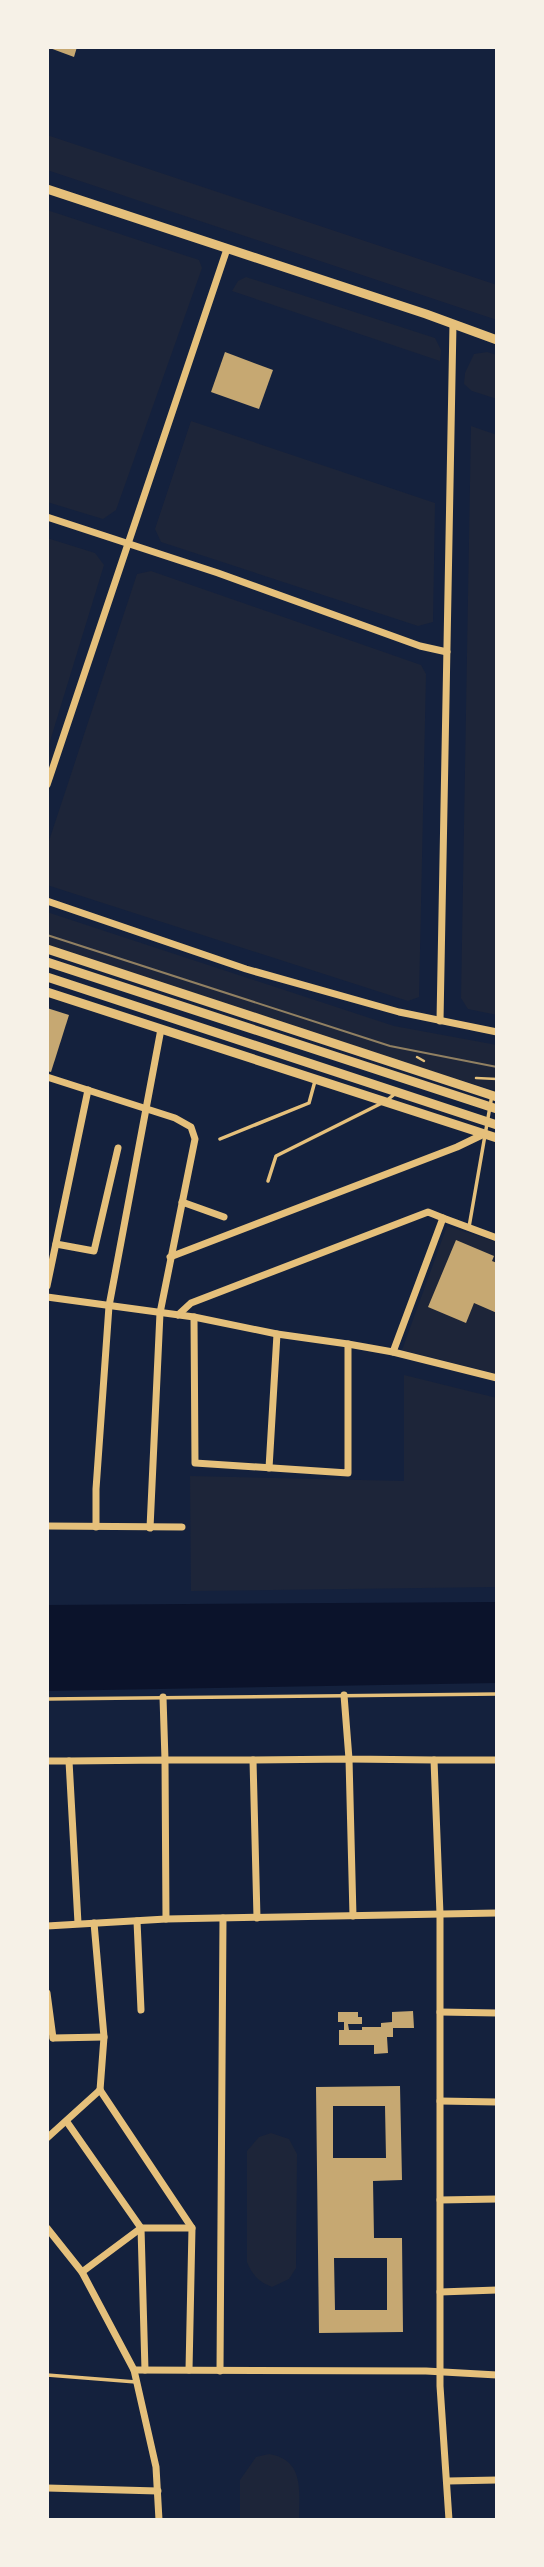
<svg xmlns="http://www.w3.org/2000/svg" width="544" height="2567" font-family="'Nunito Sans',sans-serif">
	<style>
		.green { fill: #1d2539 }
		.water { fill: #0b132b }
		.building { fill: #c6a872; fill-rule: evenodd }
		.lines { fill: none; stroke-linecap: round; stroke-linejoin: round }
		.path { stroke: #e5c07b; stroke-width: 2.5 }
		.service { stroke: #e5c07b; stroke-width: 3.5 }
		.minor { stroke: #e5c07b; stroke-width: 7 }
		.tertiary { stroke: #e5c07b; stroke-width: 9 }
		.tram { stroke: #918062; stroke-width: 2 }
	</style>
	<rect width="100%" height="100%" fill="#14213d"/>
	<!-- green -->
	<g class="green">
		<path d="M47,135L497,285V320L47,170Z"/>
		<path d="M47,210L199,260L202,268L116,510L103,519L47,502Z"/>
		<path d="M246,277L435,338L441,350L440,361L232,291L238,281Z"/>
		<path d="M487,352L497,355V399L472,391L464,384L465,373L474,354Z"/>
		<path d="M191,421L435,503L433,622L418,626L161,542L155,529Z"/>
		<path d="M471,426L497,435V1015L468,1009L461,998Z"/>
		<path d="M47,538L95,553L104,565L47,751Z"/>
		<path d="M151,571L421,665L426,674L419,997L408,1001L47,885V847L137,574Z"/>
		<path d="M47,912L394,1026L497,1045V1091L388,1058L47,946Z"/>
		<path d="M447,1226L497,1242V1374L402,1350Z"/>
		<path d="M404,1375L497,1398V1587L191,1591L190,1476L404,1481Z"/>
		<path d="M271,2133L289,2139L297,2154L296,2268L289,2279L272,2287C259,2282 252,2275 247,2262V2151L259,2137Z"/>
		<path d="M269,2454C305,2460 299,2491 299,2520H240V2480L256,2457Z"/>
	</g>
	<!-- water -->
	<path class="water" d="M497,1602V1683L47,1691V1605Z"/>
	<!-- building -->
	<g class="building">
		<path d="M47,47H77L74,57Z"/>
		<path d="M225,352L273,370L259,409L211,392Z"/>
		<path d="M47,1008L69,1015L51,1072L47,1071Z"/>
		<path d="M456,1240L494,1256L492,1261L497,1263V1313L474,1303L466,1323L428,1307Z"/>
		<path d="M413,2011L414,2028H393V2037H387L388,2053L374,2054V2045H339V2030H344V2022H338V2012H358V2017H362V2024H348L349,2030H362V2027H381V2023L392,2022V2012Z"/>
		<path d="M400,2086L402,2180L373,2181L374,2238H402L403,2332L319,2333L316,2087ZM333,2106H385L386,2158H333ZM334,2258H387V2310H335Z"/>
	</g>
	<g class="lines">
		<!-- path -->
		<g class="path">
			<path d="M417,1057L424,1061"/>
			<path d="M476,1078L497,1079"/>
		</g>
		<!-- service -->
		<g class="service">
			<path d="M220,1139L309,1103L315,1081"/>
			<path d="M268,1181L276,1156L386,1101L396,1093"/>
			<path d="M469,1227L492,1095"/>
			<path d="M47,1699L497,1694"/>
			<path d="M47,2375L136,2382"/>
		</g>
		<!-- minor -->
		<g class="minor">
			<path d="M47,517L218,573L420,646L447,652"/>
			<path d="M47,785L227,249"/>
			<path d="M47,901L246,969L399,1012L497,1032"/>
			<path d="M440,1021L453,324"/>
			<path d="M47,1077L175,1118L191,1127L195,1139L160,1313L150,1528"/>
			<path d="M182,1202L224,1217"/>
			<path d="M56,1244L94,1251L118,1148"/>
			<path d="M170,1257L457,1147L484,1134"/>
			<path d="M47,1286L88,1090"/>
			<path d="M47,1297L194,1317L277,1334L348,1344L393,1352L497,1378"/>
			<path d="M178,1315L191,1303L428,1212L443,1218"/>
			<path d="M194,1317L195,1463L348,1473V1344"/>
			<path d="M393,1352L443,1218L497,1238"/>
			<path d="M269,1468L277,1334"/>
			<path d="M47,1526L182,1527"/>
			<path d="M96,1527V1489L109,1306L161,1029"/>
			<path d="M344,1695L349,1759L434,1760L440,1914V2386L449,2520"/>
			<path d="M163,1697L165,1760H253L257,1918"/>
			<path d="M253,1760L349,1759L353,1916"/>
			<path d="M434,1760H497"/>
			<path d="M47,1761H69L78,1923"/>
			<path d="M69,1761L165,1760L166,1919"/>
			<path d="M137,1921L141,2010"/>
			<path d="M94,1923L104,2037L100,2090"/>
			<path d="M47,1926L166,1919L497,1913"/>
			<path d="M47,1993L53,2038"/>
			<path d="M440,2012L497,2013"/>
			<path d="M53,2038L104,2037"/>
			<path d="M100,2090L192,2228L189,2370"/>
			<path d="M440,2101L497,2102"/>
			<path d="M67,2122L141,2228L145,2370"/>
			<path d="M47,2138L100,2090"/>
			<path d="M440,2200L497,2199"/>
			<path d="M47,2228L82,2272L134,2370L156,2467L159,2520"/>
			<path d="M82,2272L141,2228H192"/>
			<path d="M440,2292L497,2290"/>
			<path d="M134,2370L426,2371L497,2375"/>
			<path d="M220,2371L223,1918"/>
			<path d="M448,2481L497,2480"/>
			<path d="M47,2488L158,2491"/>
		</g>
		<!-- tertiary -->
		<g class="tertiary">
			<path d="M47,189L426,314L497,340"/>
			<path d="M47,949L497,1097"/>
			<path d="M47,962L497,1109"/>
			<path d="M47,977L497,1125"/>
			<path d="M47,992L497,1138"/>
		</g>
		<!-- tram -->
		<path class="tram" d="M47,935L390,1046L497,1067"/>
	</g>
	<!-- border -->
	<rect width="544" height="2567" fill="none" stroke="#f6f1e7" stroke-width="98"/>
</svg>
